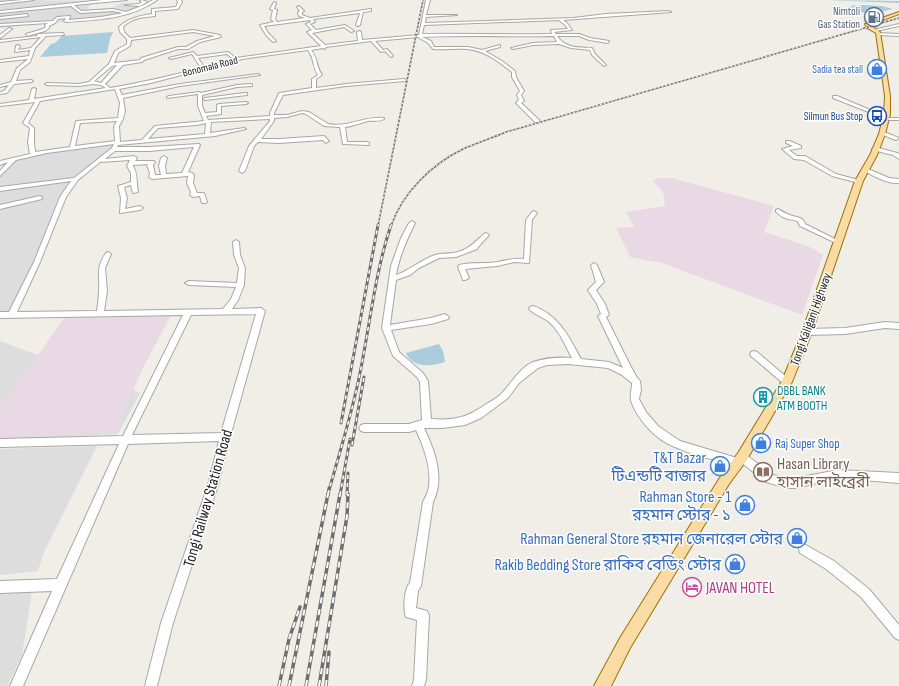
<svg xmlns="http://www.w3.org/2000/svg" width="899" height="686" font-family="'Sofia Sans Condensed','Noto Sans Bengali',sans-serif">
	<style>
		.residential { fill: #dedddd }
		.industrial { fill: #e9d9e5 }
		.water { fill: #a9cddd }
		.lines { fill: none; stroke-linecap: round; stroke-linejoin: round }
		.river { fill: #a9cddd; fill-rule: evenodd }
		.minor-casing { stroke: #a7a7a7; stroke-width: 2 }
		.major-casing { stroke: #997304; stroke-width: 2 }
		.minor { fill: #fff; fill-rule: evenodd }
		.major { fill: #fadba3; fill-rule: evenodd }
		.rail-far2-casing { stroke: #6e6e6e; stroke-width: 1.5 }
		.rail-far1-casing { stroke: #6e6e6e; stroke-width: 3 }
		.rail-casing { stroke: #6e6e6e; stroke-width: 3.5 }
		.rail-far2 { stroke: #fff; stroke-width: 1; stroke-dasharray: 2; stroke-linecap: butt }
		.rail-far1 { stroke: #fff; stroke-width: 1.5; stroke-dasharray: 4; stroke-linecap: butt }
		.rail { stroke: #fff; stroke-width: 2; stroke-dasharray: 6; stroke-linecap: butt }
		.labels { text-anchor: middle; stroke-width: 3; stroke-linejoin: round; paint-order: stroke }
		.far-service-label { font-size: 11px; fill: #4e5e75; stroke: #fff; text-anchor: end }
		.far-street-label { font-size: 11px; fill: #202020; stroke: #fff }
		.far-shop-label { font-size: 11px; fill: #366cbe; stroke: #fff; text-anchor: end }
		.far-transit-label { font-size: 11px; fill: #164399; stroke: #fff; text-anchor: end }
		.street-label { font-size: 13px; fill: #202020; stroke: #fff }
		.culture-label { font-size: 13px; fill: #0d838f; stroke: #fff; text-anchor: start }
		.shop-label { font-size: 13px; fill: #366cbe; stroke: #fff; text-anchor: start }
		.near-shop-label { font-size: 16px; fill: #366cbe; stroke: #fff; text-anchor: end }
		.near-education-label { font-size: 16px; fill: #785e54; stroke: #fff; text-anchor: start }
		.near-street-label { font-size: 16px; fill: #202020; stroke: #fff }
		.near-hotel-label { font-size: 16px; fill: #b23c85; stroke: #fff; text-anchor: start }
	</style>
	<rect width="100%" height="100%" fill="#f0eee7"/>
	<!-- residential -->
	<g class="residential">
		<path d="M0,0L111,1L90,5L87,10L111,8L122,3L142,7L106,18L0,28Z"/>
		<path d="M118,142L115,148L83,173L67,193L11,311L0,312V173L12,159L29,155Z"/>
		<path d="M0,341L140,393L118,434L0,439Z"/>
		<path d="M97,446L44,552L38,571L0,575V449Z"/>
		<path d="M32,591L22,655L7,686H0V593Z"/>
	</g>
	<!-- industrial -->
	<g class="industrial">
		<path d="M657,178H672L774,206L764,232L808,246L823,255L802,315L662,263L630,257L616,228L634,227L626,212L665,206L663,192L653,181Z"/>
		<path d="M172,313L142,370L115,432L0,438V410L66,315Z"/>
	</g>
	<!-- water -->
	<g class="water">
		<path d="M863,5L882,6L893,9L872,14L843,9L849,7V6Z"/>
		<path d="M113,32L110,39L107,53L40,57L51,44L55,43L62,36Z"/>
		<path d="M439,344L443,351L445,362C432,366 413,369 406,353Z"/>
	</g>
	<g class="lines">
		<!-- river -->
		<path class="river" d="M825,0L899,1V3Z"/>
		<defs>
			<g id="minor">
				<path d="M22,0H34L0,4V2Z"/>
				<path d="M102,0H127L74,5L81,11L113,9L126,12L144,5L153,0H157C131,19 96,20 66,22L64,21L66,18L58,19L55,23L49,26V28L45,31L27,36L26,34L43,29L46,27L45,25L48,23L0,26V24L53,21L57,17L70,16L69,20L101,17L123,13L113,11L80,13L71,6L0,13V11Z"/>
				<path d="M142,0L147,2L140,6L125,5L139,4L142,2L140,1Z"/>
				<path d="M177,0H181L182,2L178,9L155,11V16C143,17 131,18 123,27L124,32L130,38L193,30L220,35L221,37L200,42L188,49H178L144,60L142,62L123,65L105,84L110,88C139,83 171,76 201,68L192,54L171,59L169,58L193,52L197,56L228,52L236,58L321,46L307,32L312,30L306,24L311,22L310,20L264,26L268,33L276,41L273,42L266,35L260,25L274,22L271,19L273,10L270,9L274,2L276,3L274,9L277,10L275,19L277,22L305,18L299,16L298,12L300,11L297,7L299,6L304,11L302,12V15L310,18L371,9V11L363,12L360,25L358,26L356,25L360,13L313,19L315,22L310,24L316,30L345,25L354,31L351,32L344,27L312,33L325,45L358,41L357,32L359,31L361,32L362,40L419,35L426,0H430L426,15H457L426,17L425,23L573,18L606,14L669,11L671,12L563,20L567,23L572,30L554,32L556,34H579L590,38L609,41L608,43L589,40L579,36H557C566,49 579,47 592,48L595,54L606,65L604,66L592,55L590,50L571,48L559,44L533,45L513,49L511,48L533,43L557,42L554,36C510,37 466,35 422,37L431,41L434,47H468L482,50L500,45V47L485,51L502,61L515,71L516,77L524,91L521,95L524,101L521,103L539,120V122H535L516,103L519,100L517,95L520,91L512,77V72C499,62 485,51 468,49C456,48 445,50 433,49L428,43L418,37L375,41L383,50L387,49L393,56L391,57L385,51L381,52L371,41L326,47L325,49L323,48L311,50C319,60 315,65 322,75L316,79V88L346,84L404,79L406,80L405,81L346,86L283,95L274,113V115H287L302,111L309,112L328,124C347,128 364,116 384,118V119C379,122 374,120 368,121C360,123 353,126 345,127L347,142H367L369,143V145L343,144L340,127L324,126L306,114L302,113L287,117L274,118V121L261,139H279L324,136L329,141L326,143L323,140L279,143L258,142L254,146L245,171L242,173L239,171L249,146L270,121V119L211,122L210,133L244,128L246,129L215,136L118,145L117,147H149L199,144L200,145L188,172L192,173L194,175L193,183L197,193H204L207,202L206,203H202L200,196L193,197L190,195L191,192L187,183L188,176L152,179L149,177L150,173L147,165L148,164L133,165V166C138,174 136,183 138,192L133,193L131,185L124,187L127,198L125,209L140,206L143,208L140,210L120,213L121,198L118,186L131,182V173L127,166L130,160L100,162L78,180L66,197L40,262L17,312L97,311C98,304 99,296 99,289C100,273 96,267 106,253L108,252L111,254L105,268L107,291L104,311L223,309L231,299L236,287L189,285L185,283L189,281L237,283L239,268L234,255L233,242L236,240L239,242L240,255L245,268L244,285L238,300L232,309L261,308L265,311L230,437L218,485L173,623L157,686H145L161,623L208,485L219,441L128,444L23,686H10L52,591L0,593V581L57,579L119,444L0,447V439L123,436L183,315L0,318V312H9L34,262L60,197L71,181L0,191V187L74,178L112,148L114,144L47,153L16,160L0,176V171L8,162L0,165V161L30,154L28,142L30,128L23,123L35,102L0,106V104L29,100L32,89L34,88L36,89L34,99L106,88L101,85L93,84L79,86L47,85L45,84L47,83L79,84L89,82L109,64L115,51L127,44V39L120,32L119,27C128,18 140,16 152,14V9L176,7L178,2ZM559,20L565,25L568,29L551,30L552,34C509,35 466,33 422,34L424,25ZM193,32L215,36L197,41L186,47H178L141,58L140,60L114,63L118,53L130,46L131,40ZM308,50C315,60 312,66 318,75L312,79V88L279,93L270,113V116L208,120L206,116L221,114V106L246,104L248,103L246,102L219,104L217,105V112L205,113L202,106V95L237,87L252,86V84H250L237,85L201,93L199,92L169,96L167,97V98L198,94V106L204,121L155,126L142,140L120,142L119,126L123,119L125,111L123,98L180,86L260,75L258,74L180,84L122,95L119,89L151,83L242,59ZM227,54L233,59L204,67L198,58ZM117,65L101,83L94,81L112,66ZM115,89L120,103L118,118L76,121L70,147L35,152L34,142V128L28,123L40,101ZM117,121L114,126L115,141L75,146L80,123ZM206,123L205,134L148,139L158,128L197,125ZM194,147L182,173L166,174L165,166L167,158L164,156L161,158L159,166L161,175H155L153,165L155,162L154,161H135L137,158L134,156L105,159L115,151H149ZM256,314L221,433L132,435L191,315Z"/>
				<path d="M27,14L28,16L0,19V17Z"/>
				<path d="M899,24V26L876,31L874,30Z"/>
				<path d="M9,28L12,29L0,38V35Z"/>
				<path d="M63,33L64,35L46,36L35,48L30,62L20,70L16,81L31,80L33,81L32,82L14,84L7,93L0,94V92L4,91L9,85L0,87V85L11,82L17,68L27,60L28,59L0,62V60L29,56L30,50L15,52L16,46L18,45L20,46L18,50L31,48L41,37L0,42V40L37,36L38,34Z"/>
				<path d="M877,33L899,34V36L878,35Z"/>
				<path d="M245,93H247V95L205,100L203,99L205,98Z"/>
				<path d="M833,96H837L889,118H899V120H884V118L833,98Z"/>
				<path d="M880,132H884L899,138L896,140L880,134Z"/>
				<path d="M786,141H790L801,146V148L789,150L797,156H805L836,174L862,181L859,183L832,176L804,160L794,159L782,149L793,146L786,143Z"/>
				<path d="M875,147L897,153L899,154V159L893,155L873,150L872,149Z"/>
				<path d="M866,168L889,178L899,179V183C886,184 875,176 864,171V169Z"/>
				<path d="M40,196L42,197V199L0,209V205Z"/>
				<path d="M778,209C782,211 786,214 790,215C796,218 803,216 805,224L841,242L838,244L836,243L800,226C798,218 792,221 785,218C782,217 779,214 776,212V210Z"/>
				<path d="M534,211L537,213L532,220L529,263L514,262L497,266L465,269L469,278L465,280H463L458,267L459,265C472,262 485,264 498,262C507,260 514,258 524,259L526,220L532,212Z"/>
				<path d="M412,221L415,223C407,239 399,257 396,275C410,270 421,260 435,255C441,253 447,254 453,253C467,251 474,243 484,234L486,233L489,235L478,247L477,249L456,257L439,258L419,268L410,275L396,280L390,325L431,318L445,314L449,317L448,319L431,324L391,330L399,352L423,373L428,381L431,419C456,421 468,417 488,403C493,400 499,397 503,392C512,382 520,368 533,362C545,358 560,357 572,358C565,345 560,331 548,321C542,317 534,314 529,309L530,307L533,306C559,315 569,337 581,359L609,362L623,368L598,316L601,314L597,304L588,290L596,282L591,265L594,263L597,265L604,282L596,290L605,304L609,315L606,317L630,365L636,376L640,381L641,390L639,399L646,412L658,426L680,441L737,458L739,454L742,453L745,454L773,475L787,478H796L838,470L899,473V483L838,478L796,488H787L766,482L742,463L741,465L738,466C717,460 695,456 675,447C656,440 638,420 631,401C630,396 632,388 632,383L622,375L608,368L568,364L547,365L538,368L519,383L508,398L481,418L465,425L442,428H424C435,451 445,478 433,502L421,586L418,591L416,608L427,611L429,615L426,680L424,686H412L414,680L417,620L406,617C403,610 404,588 410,583L423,502C424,499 427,495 428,491C433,472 424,447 416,430L409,432H364L361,431L359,428L361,425L364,424H409L422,420L420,382L417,377L393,356L382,328L391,266L401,238L409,223Z"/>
				<path d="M885,322L899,323V329L885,328L845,334L807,335L803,332L807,329L845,328Z"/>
				<path d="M754,351L757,352L790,380L791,382L790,384H784L751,356L750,354L751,352Z"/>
				<path d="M804,544L834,561L869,589L899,625V640L895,638L861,597L826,569L800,553L799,549L800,545Z"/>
			</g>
			<path id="major" d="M899,12V14L870,25L880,32L890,96V114L885,134L877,155L863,181L812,332L792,382L746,461L729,484L630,648L611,686H594L620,638L721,476L738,453L782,381L802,332L855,181L870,155L879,134L884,114L885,96L876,33L867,28L865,24Z"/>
		</defs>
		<!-- minor casing -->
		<use href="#minor" class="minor-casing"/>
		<!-- major casing -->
		<use href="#major" class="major-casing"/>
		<!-- minor -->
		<use href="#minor" class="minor"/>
		<!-- major -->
		<use href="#major" class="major"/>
		<defs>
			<g id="rail-far2">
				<path d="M378,226L423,0"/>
				<path d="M391,226C402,193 432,164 463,149C477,143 492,138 506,132L899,18"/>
			</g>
			<g id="rail-far1">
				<path d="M341,423L378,225"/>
				<path d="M352,445L364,377"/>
				<path d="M328,494C339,454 352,414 360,373C370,324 375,273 391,225"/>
				<path d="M328,495L329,488"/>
				<path d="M340,495L350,439"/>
				<path d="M347,495L348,473"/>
			</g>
			<g id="rail">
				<path d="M279,686L289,639L300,607"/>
				<path d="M289,686L328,494"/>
				<path d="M306,686L340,494"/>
				<path d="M319,686L347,516L348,494"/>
				<path d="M326,686L329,652"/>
			</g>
		</defs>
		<!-- rail-far2 casing -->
		<use href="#rail-far2" class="rail-far2-casing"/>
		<!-- rail-far1 casing -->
		<use href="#rail-far1" class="rail-far1-casing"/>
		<!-- rail casing -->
		<use href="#rail" class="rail-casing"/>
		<!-- rail-far2 -->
		<use href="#rail-far2" class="rail-far2"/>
		<!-- rail-far1 -->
		<use href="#rail-far1" class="rail-far1"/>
		<!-- rail -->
		<use href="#rail" class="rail"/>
	</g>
	<!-- icons -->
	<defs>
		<symbol id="fuel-ring" viewBox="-11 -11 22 22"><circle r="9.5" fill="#fff" stroke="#5c6f8a" stroke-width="1.5"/><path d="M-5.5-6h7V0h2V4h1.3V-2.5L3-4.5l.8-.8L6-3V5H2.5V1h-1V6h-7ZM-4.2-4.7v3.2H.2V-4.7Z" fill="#5c6f8a"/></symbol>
		<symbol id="shop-ring" viewBox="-11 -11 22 22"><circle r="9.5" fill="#fff" stroke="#3f7fe0" stroke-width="1.5"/><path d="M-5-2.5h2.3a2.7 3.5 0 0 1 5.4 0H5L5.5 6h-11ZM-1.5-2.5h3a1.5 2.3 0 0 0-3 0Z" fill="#3f7fe0"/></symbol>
		<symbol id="bus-ring" viewBox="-11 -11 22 22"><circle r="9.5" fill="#fff" stroke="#1a4fb4" stroke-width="1.5"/><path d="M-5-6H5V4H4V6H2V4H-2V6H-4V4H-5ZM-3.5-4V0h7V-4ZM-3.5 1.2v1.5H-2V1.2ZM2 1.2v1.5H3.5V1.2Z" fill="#1a4fb4"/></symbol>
		<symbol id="building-ring" viewBox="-11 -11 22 22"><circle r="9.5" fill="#fff" stroke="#0f9aa8" stroke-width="1.5"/><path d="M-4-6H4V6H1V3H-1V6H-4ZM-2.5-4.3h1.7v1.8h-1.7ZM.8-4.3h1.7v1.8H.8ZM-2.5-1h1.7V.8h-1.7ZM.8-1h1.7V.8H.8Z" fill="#0f9aa8"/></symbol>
		<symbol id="library-ring" viewBox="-11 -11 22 22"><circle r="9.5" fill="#fff" stroke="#8d6e63" stroke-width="1.5"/><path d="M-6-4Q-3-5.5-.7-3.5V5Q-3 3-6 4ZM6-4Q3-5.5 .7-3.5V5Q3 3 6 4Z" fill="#8d6e63"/></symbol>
		<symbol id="hotel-ring" viewBox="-11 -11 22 22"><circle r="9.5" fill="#fff" stroke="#d1479c" stroke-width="1.5"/><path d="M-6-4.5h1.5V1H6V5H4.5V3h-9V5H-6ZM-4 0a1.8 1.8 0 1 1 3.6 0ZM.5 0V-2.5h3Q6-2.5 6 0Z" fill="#d1479c"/></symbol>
	</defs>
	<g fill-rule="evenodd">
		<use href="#fuel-ring" x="863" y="6" width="22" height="22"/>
		<use href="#shop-ring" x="866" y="58" width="22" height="22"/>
		<use href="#bus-ring" x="866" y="105" width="22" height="22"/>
		<use href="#building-ring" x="752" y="386" width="22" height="22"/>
		<use href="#shop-ring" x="750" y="432" width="22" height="22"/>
		<use href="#shop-ring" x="709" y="455" width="22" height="22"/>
		<use href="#library-ring" x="752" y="461" width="22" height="22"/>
		<use href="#shop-ring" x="734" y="494" width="22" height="22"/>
		<use href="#shop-ring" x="786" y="527" width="22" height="22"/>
		<use href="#shop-ring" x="724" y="553" width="22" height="22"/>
		<use href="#hotel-ring" x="681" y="576" width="22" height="22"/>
	</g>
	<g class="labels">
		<!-- far-service labels -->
		<g class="far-service-label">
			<text x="860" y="15">Nimtoli<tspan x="860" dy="13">Gas Station</tspan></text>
		</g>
		<!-- far-street labels -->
		<g class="far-street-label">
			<text transform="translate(210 66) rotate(-14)" y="4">Bonomala Road</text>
		</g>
		<!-- far-shop labels -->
		<g class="far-shop-label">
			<text x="863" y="73">Sadia tea stall</text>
		</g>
		<!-- far-transit labels -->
		<g class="far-transit-label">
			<text x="863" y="120">Silmun Bus Stop</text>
		</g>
		<!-- street labels -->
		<g class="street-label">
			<text transform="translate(810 319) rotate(-70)" y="5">Tongi Kaliganj Highway</text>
		</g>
		<!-- culture labels -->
		<g class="culture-label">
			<text x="777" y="395">DBBL BANK<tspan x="777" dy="15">ATM BOOTH</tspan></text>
		</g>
		<!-- shop labels -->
		<g class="shop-label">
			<text x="775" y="448">Raj Super Shop</text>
		</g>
		<!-- near-shop labels -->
		<g class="near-shop-label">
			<text x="706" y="463">T&amp;T Bazar<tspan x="706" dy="18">টিএন্ডটি বাজার</tspan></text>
			<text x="731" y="502">Rahman Store - 1<tspan x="731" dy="18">রহমান স্টোর - ১</tspan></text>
			<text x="783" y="544">Rahman General Store রহমান জেনারেল স্টোর</text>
			<text x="721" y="570">Rakib Bedding Store রাকিব বেডিং স্টোর</text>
		</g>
		<!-- near-education labels -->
		<g class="near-education-label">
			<text x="777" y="469">Hasan Library<tspan x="777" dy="18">হাসান লাইব্রেরী</tspan></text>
		</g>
		<!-- near-street labels -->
		<g class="near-street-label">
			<text transform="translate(207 498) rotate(-74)" y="6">Tongi Railway Station Road</text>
		</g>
		<!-- near-hotel labels -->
		<g class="near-hotel-label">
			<text x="706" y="593">JAVAN HOTEL</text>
		</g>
	</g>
</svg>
